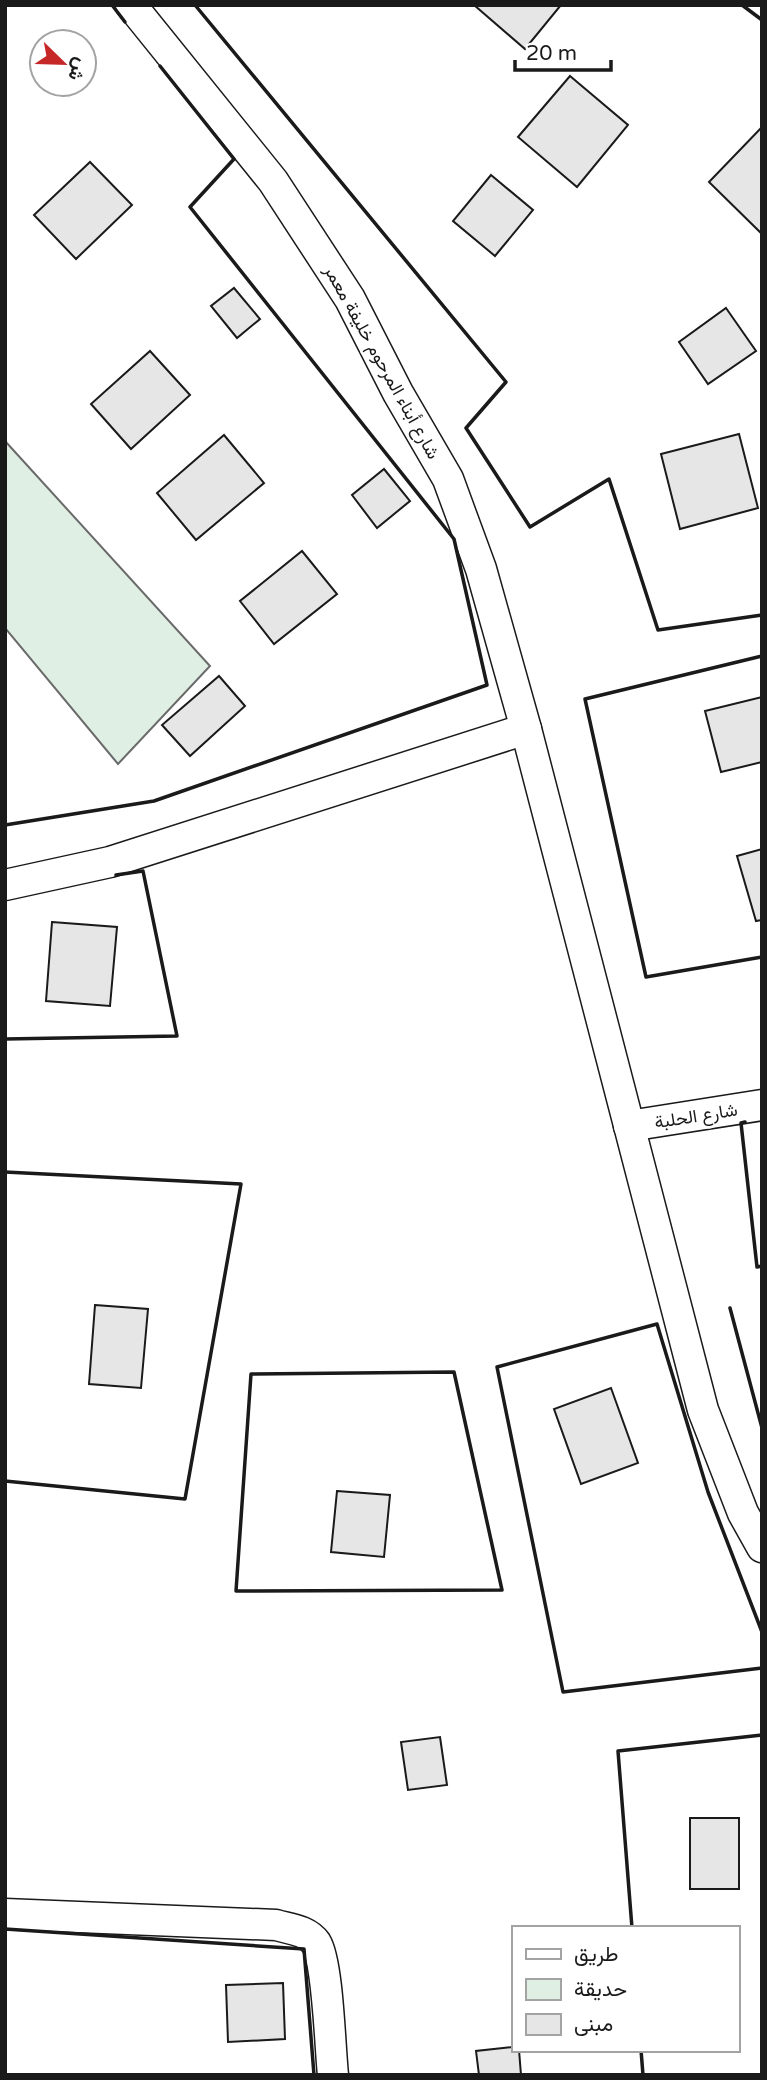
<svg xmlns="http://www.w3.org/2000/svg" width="767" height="2080" font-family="'Varela Round',Vazirmatn,sans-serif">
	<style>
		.green { fill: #e0efe3; stroke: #6a6a6a; stroke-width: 2 }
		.building { fill: #e6e6e6; stroke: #1a1a1a; stroke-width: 2 }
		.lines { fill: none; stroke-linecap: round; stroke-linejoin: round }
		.street-casing { stroke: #1a1a1a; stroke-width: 33 }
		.street { stroke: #fff; stroke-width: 30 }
		.wall { stroke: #1a1a1a; stroke-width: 3.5 }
		.labels { text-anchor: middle; stroke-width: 5; stroke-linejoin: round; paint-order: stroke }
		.street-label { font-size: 18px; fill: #1a1a1a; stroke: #fff }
	</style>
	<rect width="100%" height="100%" fill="#fff"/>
	<!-- green -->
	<path class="green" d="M5,441L210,666L118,764L5,628Z"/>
	<!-- building -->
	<g class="building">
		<path d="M474,5H561L525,49Z"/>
		<path d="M570,76L628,125L577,187L518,137Z"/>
		<path d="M762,127V234L709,182Z"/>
		<path d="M90,162L132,205L76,259L34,215Z"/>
		<path d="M491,175L533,210L495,256L453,221Z"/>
		<path d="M234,288L260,319L237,338L211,306Z"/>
		<path d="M726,308L756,351L708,384L679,342Z"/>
		<path d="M150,351L190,395L131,449L91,404Z"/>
		<path d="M739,434L758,508L680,529L661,454Z"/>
		<path d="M224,435L264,483L196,540L157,493Z"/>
		<path d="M384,469L410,501L377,528L352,495Z"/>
		<path d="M302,551L337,594L274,644L240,601Z"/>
		<path d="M219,676L245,706L190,756L162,725Z"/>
		<path d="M762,697V762L721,772L705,711Z"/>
		<path d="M762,849V920L756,921L737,856Z"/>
		<path d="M52,922L117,927L110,1006L46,1001Z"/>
		<path d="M95,1305L148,1309L141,1388L89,1384Z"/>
		<path d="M611,1388L638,1463L581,1484L554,1409Z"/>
		<path d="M337,1491L390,1495L384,1557L331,1552Z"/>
		<path d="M440,1737L447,1785L408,1790L401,1742Z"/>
		<rect x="690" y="1818" width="49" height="71"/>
		<path d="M283,1983L285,2039L228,2042L226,1985Z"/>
		<path d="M513,2047V2050H519L521,2075H479L476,2051Z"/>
	</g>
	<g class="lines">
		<defs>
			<g id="street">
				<path d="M131,5L273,181L350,299L398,393L448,479L481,569L526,729L703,1410L743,1513L762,1547"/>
				<path d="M5,885L110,862L526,729"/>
				<path d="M629,1126L762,1105"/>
				<path d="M5,1914L276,1925C290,1929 307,1930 316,1943C328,1962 330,2048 333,2075"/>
			</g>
		</defs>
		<!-- street casing -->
		<use href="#street" class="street-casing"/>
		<!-- street -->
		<use href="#street" class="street"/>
		<!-- wall -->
		<g class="wall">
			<path d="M112,5L125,22"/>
			<path d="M195,5L506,382L466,428L530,527L609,479L658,630L762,615"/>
			<path d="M742,5L762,20"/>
			<path d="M762,656L585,699L646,977L762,957"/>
			<path d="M5,825L154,801L487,685L454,539L190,207L234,159L160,66"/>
			<path d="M5,1039L177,1036L143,871L116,875"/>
			<path d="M745,1122L741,1123L757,1267L762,1266"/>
			<path d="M5,1172L241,1184L185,1499L5,1481"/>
			<path d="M730,1308L762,1428"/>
			<path d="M454,1372L502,1590L236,1591L251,1374Z"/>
			<path d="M762,1632L708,1492L657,1324L497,1367L563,1692L762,1668"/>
			<path d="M632,1928L618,1751L762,1735"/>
			<path d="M5,1929L304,1949L314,2075"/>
			<path d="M641,2050L643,2075"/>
		</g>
	</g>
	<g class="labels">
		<!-- street labels -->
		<g class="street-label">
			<text transform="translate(382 362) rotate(61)" y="6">شارع أبناء المرحوم خليفة معمر</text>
			<text transform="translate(696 1116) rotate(-9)" y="6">شارع الحلبة</text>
		</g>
	</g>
	<!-- border -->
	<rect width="767" height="2080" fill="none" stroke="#1a1a1a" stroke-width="14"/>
	<!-- legend -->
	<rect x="512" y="1926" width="228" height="126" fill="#ffffff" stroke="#a3a3a3" stroke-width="2"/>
	<rect x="526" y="1949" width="35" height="10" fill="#ffffff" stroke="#a3a3a3" stroke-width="2"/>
	<text x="574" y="1961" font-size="21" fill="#1a1a1a">طريق</text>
	<rect x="526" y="1979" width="35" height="21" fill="#e0efe3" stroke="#a3a3a3" stroke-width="2"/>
	<text x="574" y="1996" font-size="21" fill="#1a1a1a">حديقة</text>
	<rect x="526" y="2014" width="35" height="21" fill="#e6e6e6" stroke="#a3a3a3" stroke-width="2"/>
	<text x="574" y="2031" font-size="21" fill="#1a1a1a">مبنى</text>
	<!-- north arrow -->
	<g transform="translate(63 63) rotate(113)"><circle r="33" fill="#ffffff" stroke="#a3a3a3" stroke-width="2"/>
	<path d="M0-5L12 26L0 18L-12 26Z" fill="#c62828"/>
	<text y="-10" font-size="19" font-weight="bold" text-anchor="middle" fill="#1a1a1a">ش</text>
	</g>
	<!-- scale -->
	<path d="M515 60v10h96v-10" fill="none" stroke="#1a1a1a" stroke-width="3.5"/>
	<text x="526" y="60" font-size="21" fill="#1a1a1a" stroke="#ffffff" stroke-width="5" paint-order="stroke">20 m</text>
</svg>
